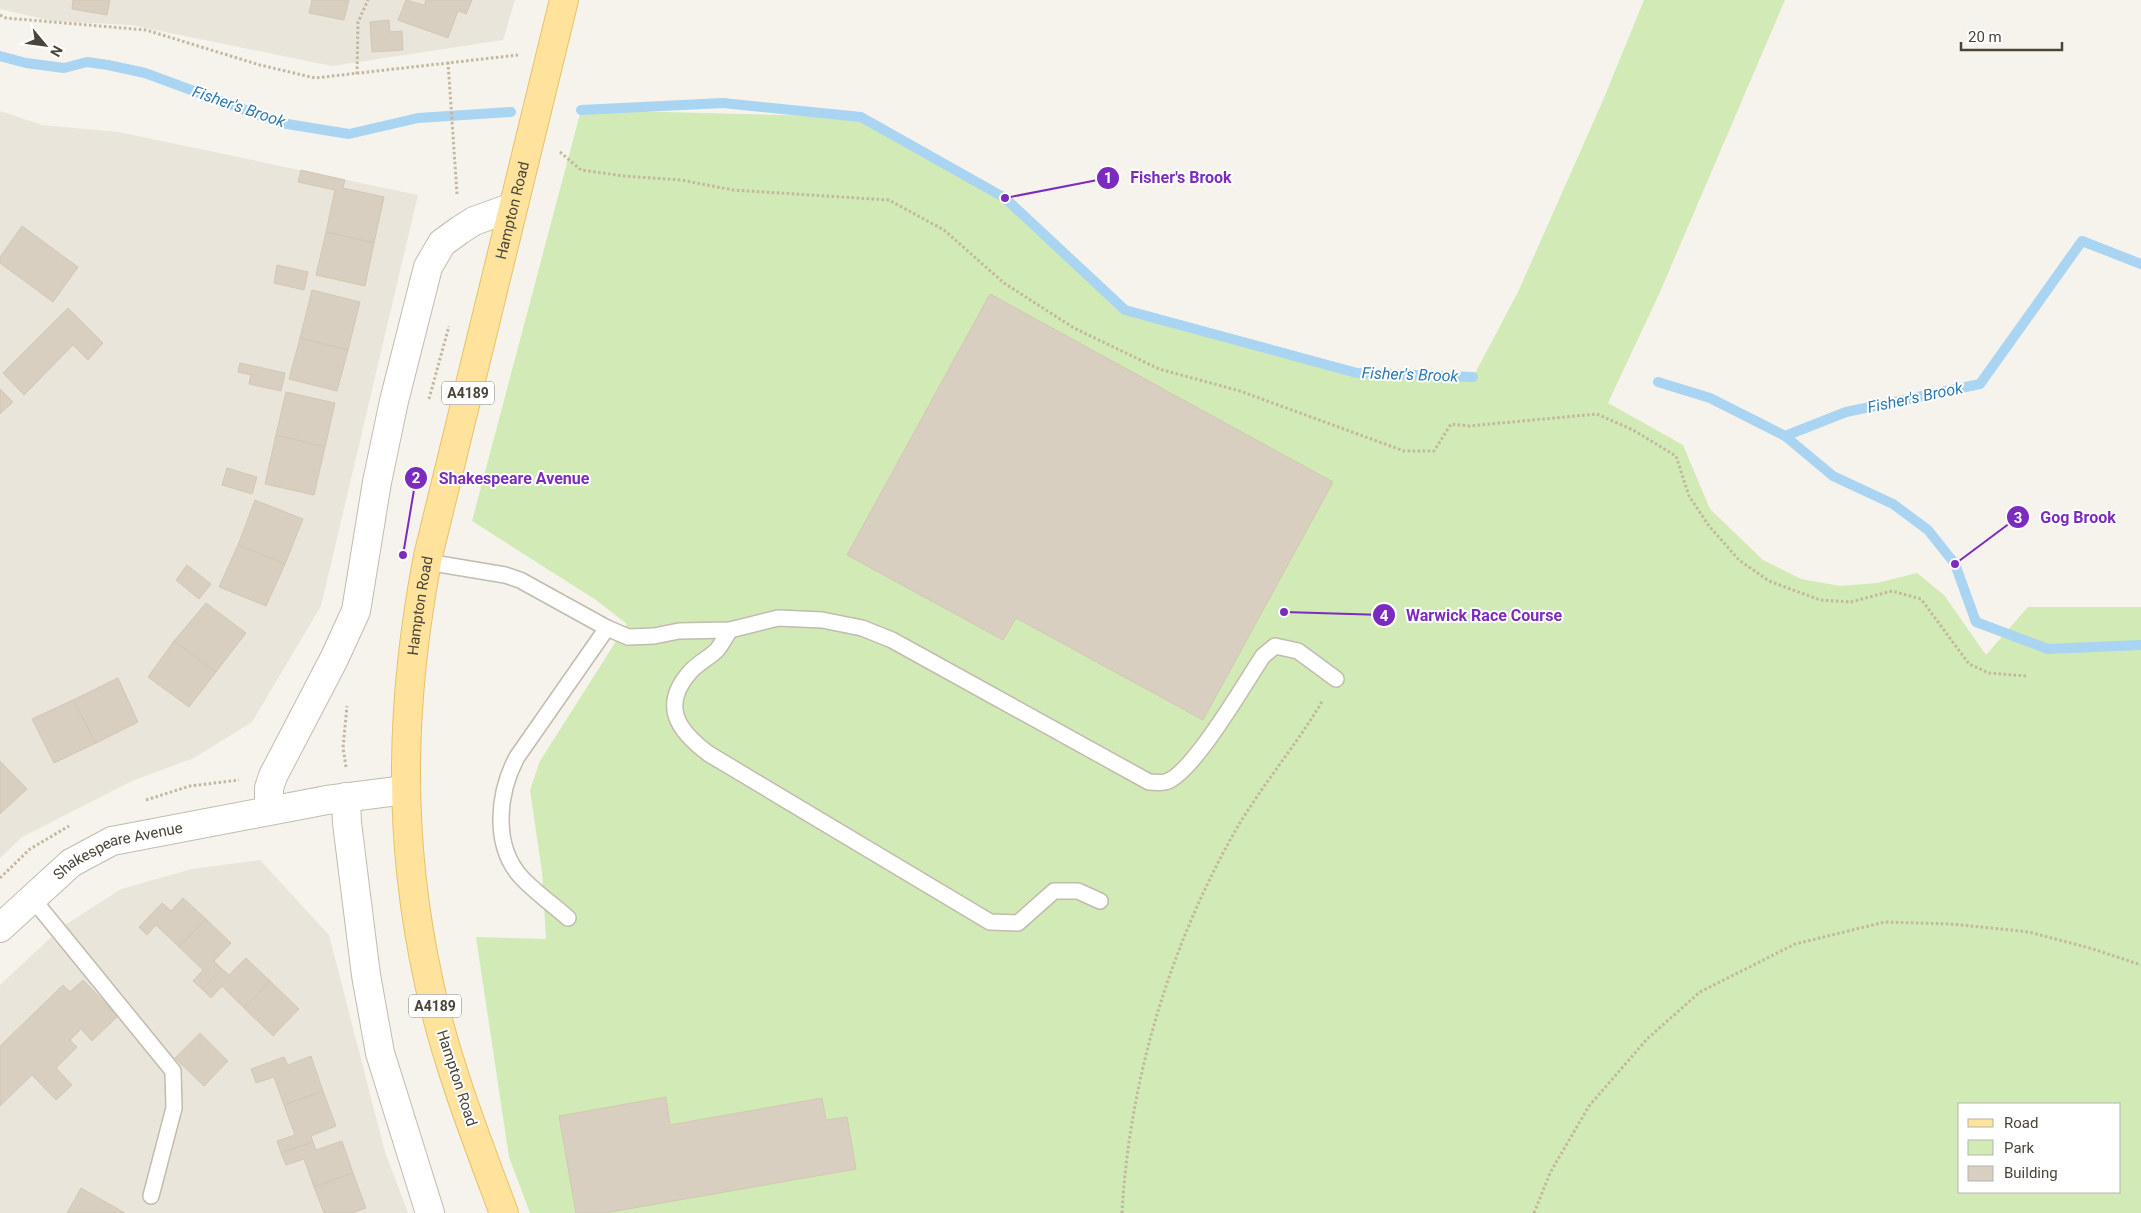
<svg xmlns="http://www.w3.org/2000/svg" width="2141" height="1213" font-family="Roboto,sans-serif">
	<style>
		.residential { fill: #eae5da }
		.green { fill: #d2eab5; fill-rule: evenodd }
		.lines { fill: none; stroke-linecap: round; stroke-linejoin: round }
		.stream { stroke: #a9d4f2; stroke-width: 10 }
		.building { fill: #d8cfc1; stroke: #d3c7b4 }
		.lane-casing { stroke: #c2bbae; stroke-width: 18 }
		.street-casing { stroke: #c2bbae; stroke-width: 30 }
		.primary-casing { stroke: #e6c16a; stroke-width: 30 }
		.path { stroke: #c4b79f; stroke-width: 3; stroke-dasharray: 2.5 2.5; stroke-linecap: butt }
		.lane { stroke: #fff; stroke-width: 15 }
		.street { stroke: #fff; stroke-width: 28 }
		.primary { stroke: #ffe39c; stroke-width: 28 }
		.labels { text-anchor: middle; stroke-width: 4; stroke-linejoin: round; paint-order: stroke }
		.shield { fill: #fff; stroke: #817c74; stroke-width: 1 }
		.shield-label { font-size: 14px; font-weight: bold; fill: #4b4439 }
		.street-label { font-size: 15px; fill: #4b4439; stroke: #fff }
		.water-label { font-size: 16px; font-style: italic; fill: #2e7ab2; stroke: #fff }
		.leader { fill: none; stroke: #7b2cbf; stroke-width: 2 }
		.callout-dot { fill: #7b2cbf; stroke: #fff; stroke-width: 2 }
		.mark-label { font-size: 15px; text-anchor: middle; font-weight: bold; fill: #fff }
		.callout-label { font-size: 16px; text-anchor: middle; font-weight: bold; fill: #7b2cbf; stroke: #fff; stroke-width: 4; stroke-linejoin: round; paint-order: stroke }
	</style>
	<rect width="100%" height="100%" fill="#f6f3ec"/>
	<!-- residential -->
	<g class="residential">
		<path d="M0,0H515L503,40L332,66L131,25L52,21L0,9Z"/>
		<path d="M0,111L42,125L119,132L418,195L321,606L252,722L194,758L132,781L22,837L0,858Z"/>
		<path d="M260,860L329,935L385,1152L408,1213H0V985L62,927L121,889L192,869Z"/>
	</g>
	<!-- green -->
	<path class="green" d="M1644,0H1785L1660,292L1608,403L1683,445L1710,509L1763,560L1801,579L1840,586L1877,583L1917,573L1944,595L1986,655L2028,607H2141V1213H530L509,1157L476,937L546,939L542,872L530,790L540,761L627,624L596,600L472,521L581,110L861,117L1005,198L1125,310L1357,373L1473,377L1518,292L1604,98ZM1960,1104H2120V1192H1960Z"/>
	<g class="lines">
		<!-- stream -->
		<g class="stream">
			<path d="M0,56L26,63L64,68L87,62L108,65L145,73L281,123L349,134L418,118L511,112"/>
			<path d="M581,110L723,103L861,117L1005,198L1125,310L1357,373L1473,377"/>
			<path d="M1658,382L1710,398L1785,436L1846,412L1980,384L2082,241L2141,264"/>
			<path d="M1785,436L1833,476L1893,504L1928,530L1955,564L1976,622L2048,649L2141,645"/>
		</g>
	</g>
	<!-- building -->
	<g class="building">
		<path d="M73,0H110L107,15L72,9Z"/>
		<path d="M312,0H349L344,20L309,13Z"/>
		<path d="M406,0L424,5L426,0H472L466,14L458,11L448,38L398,20Z"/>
		<path d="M389,20L390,32L402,31L403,50L372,52L370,22Z"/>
		<path d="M301,170L345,180L343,188L384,197L374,243L326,232L335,190L298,182Z"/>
		<path d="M22,226L78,267L53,302L0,263V257Z"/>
		<path d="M326,232L374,243L365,286L316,275Z"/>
		<path d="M277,265L308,272L304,290L274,283Z"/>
		<path d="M312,290L360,302L348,350L300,338Z"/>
		<path d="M990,294L1333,482L1203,720L1016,618L1003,640L847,555Z"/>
		<path d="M68,308L103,343L88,360L73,345L24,395L3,373Z"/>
		<path d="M300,338L348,350L337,391L289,379Z"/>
		<path d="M240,363L285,373L281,391L249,384L251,375L238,372Z"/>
		<path d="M0,389L13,402L0,414Z"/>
		<path d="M286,392L335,403L325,447L276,435Z"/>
		<path d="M276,435L325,447L314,495L265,484Z"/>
		<path d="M227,468L257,477L252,494L222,485Z"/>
		<path d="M255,500L303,519L285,564L238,545Z"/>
		<path d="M238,545L285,564L266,606L219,587Z"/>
		<path d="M187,565L211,584L199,599L176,580Z"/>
		<path d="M206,603L246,633L216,672L174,641Z"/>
		<path d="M174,641L216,672L189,707L148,677Z"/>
		<path d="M118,678L138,722L96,743L73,700Z"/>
		<path d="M73,700L96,743L54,763L32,719Z"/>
		<path d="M0,761L27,789L0,814Z"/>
		<path d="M183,898L206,919L179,947L156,925L147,935L139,927L162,903L171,911Z"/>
		<path d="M206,919L231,943L214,961L222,969L202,989L193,981L203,970L179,947Z"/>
		<path d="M246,958L270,981L244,1008L222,986L211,998L202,989L222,969L229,975Z"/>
		<path d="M83,980L118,1016L92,1041L81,1029L70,1040L77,1047L56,1068L72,1085L56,1100L32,1075L0,1106V1046L63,985L70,992Z"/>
		<path d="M270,981L299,1009L273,1036L244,1008Z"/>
		<path d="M200,1033L228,1061L204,1086L175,1058Z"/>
		<path d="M311,1056L323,1091L284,1105L274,1077L256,1083L251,1069L284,1057L288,1065Z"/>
		<path d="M323,1091L336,1126L311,1136L313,1142L281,1153L277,1141L295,1135L284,1105Z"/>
		<path d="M666,1097L670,1125L822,1098L826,1120L847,1117L856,1169L605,1213H576L559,1116Z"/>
		<path d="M342,1141L353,1173L314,1187L304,1159L286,1165L281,1153L313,1142L316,1150Z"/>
		<path d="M353,1173L366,1208L352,1213H324L314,1187Z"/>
		<path d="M81,1188L125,1213H67Z"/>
	</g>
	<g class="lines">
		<defs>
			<g id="lane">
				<path d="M427,562L505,575L520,580L607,628L517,757C498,792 492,845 521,877C535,892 552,904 568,918"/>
				<path d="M607,628L628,637L654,636L679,631L730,630L778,618L822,620L862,628L892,640L1149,782C1154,782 1160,783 1165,782C1191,777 1246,681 1263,656L1275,646L1298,651L1336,679"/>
				<path d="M730,630C726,636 722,644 717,650C709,658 698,663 690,672C660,706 678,731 709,754L990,922L1018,923L1054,891H1078L1100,901"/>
				<path d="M32,898L173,1071L174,1108L151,1196"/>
			</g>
			<g id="street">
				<path d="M346,797L347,823L366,975L380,1053L430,1213"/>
				<path d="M269,810V788L273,776L334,659L356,611L377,482L394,401L428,267L442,243L460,230L474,221L513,207"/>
				<path id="s1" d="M0,928L71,863L112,841L327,800L405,790"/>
			</g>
			<g id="primary">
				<path id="s2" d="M504,1213C476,1138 446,1062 429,983C397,838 400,702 428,556L564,0"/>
			</g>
		</defs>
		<!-- lane casing -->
		<use href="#lane" class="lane-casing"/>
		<!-- street casing -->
		<use href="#street" class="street-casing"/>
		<!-- primary casing -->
		<use href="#primary" class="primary-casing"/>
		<!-- path -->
		<g class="path">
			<path d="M0,15L6,18L146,30L260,65L315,78L518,55"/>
			<path d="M448,62L457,194"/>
			<path d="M357,74L358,22L368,0"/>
			<path d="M560,152L581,170L624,176L681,180L733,190L889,200L944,230L1004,283L1074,328L1159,369L1240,391L1404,451H1434L1451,424L1469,426L1597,414L1633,430L1676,456L1689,496L1709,526L1739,560L1769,581L1820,600L1851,602L1892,591L1921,599L1969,664L1989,673L2026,676"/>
			<path d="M429,399L449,326"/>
			<path d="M346,767L343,748L347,706"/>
			<path d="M146,800L190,786L239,780"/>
			<path d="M0,878L30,849L69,826"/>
			<path d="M1122,1213C1129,1085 1167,955 1229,842C1256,792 1294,749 1323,700"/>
			<path d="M1534,1213L1550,1173L1589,1106L1647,1039L1700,992L1795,944L1885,922L1951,924L2029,932L2093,949L2141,965"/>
		</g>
		<!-- lane -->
		<use href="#lane" class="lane"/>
		<!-- street -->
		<use href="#street" class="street"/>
		<!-- primary -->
		<use href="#primary" class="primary"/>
	</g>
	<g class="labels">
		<!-- shield labels -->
		<g class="shield">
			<rect x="442" y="381.5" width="52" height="23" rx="4"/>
			<rect x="409" y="994.5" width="52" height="23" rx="4"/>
		</g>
		<g class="shield-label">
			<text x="468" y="398">A4189</text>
			<text x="435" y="1011">A4189</text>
		</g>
		<!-- street labels -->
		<g class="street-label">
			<text dy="5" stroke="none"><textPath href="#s2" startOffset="1028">Hampton Road</textPath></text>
			<text dy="5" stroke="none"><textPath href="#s2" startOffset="622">Hampton Road</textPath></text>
			<text dy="5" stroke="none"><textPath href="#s1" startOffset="145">Shakespeare Avenue</textPath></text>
			<text transform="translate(457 1078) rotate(72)" y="5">Hampton Road</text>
		</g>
		<!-- water labels -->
		<g class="water-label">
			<text transform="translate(239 106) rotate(19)" y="6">Fisher's Brook</text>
			<text transform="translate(1410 374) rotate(2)" y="6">Fisher's Brook</text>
			<text transform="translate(1915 397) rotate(-12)" y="6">Fisher's Brook</text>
		</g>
	</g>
	<!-- callouts -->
	<path class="leader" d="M1005 198L1108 178M403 555L416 478M1955 564L2018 517M1284 612L1384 615"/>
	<g class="callout-dot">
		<circle cx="1005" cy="198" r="5"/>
		<circle cx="403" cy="555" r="5"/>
		<circle cx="1955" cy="564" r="5"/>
		<circle cx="1284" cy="612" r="5"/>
		<circle cx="1108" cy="178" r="12"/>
		<circle cx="416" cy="478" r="12"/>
		<circle cx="2018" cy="517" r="12"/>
		<circle cx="1384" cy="615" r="12"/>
	</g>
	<g class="mark-label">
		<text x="1108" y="183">1</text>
		<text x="416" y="483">2</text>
		<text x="2018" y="523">3</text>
		<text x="1384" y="621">4</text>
	</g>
	<g class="callout-label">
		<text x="1181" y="183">Fisher's Brook</text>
		<text x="514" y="484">Shakespeare Avenue</text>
		<text x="2078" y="523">Gog Brook</text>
		<text x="1484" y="621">Warwick Race Course</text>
	</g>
	<!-- legend -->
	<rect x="1958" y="1103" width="162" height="90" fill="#ffffff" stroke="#b7b4b0"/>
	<rect x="1968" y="1119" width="25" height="8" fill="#ffe39c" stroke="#b7b4b0"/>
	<text x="2004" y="1128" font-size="15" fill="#4b4439">Road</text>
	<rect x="1968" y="1140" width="25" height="15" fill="#d2eab5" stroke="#b7b4b0"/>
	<text x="2004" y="1153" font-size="15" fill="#4b4439">Park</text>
	<rect x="1968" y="1166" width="25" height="15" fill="#d8cfc1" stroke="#b7b4b0"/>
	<text x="2004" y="1178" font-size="15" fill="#4b4439">Building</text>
	<!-- north arrow -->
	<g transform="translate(45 45) rotate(119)" stroke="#ffffff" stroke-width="4" paint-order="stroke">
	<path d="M0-4L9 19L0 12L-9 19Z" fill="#4b4439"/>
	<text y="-8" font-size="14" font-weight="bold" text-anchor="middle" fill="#4b4439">N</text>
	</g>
	<!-- scale -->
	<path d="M1961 42v8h101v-8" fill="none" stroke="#4b4439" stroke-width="2.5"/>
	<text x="1968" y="42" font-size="15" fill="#4b4439" stroke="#ffffff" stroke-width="4" paint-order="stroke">20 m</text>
</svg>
